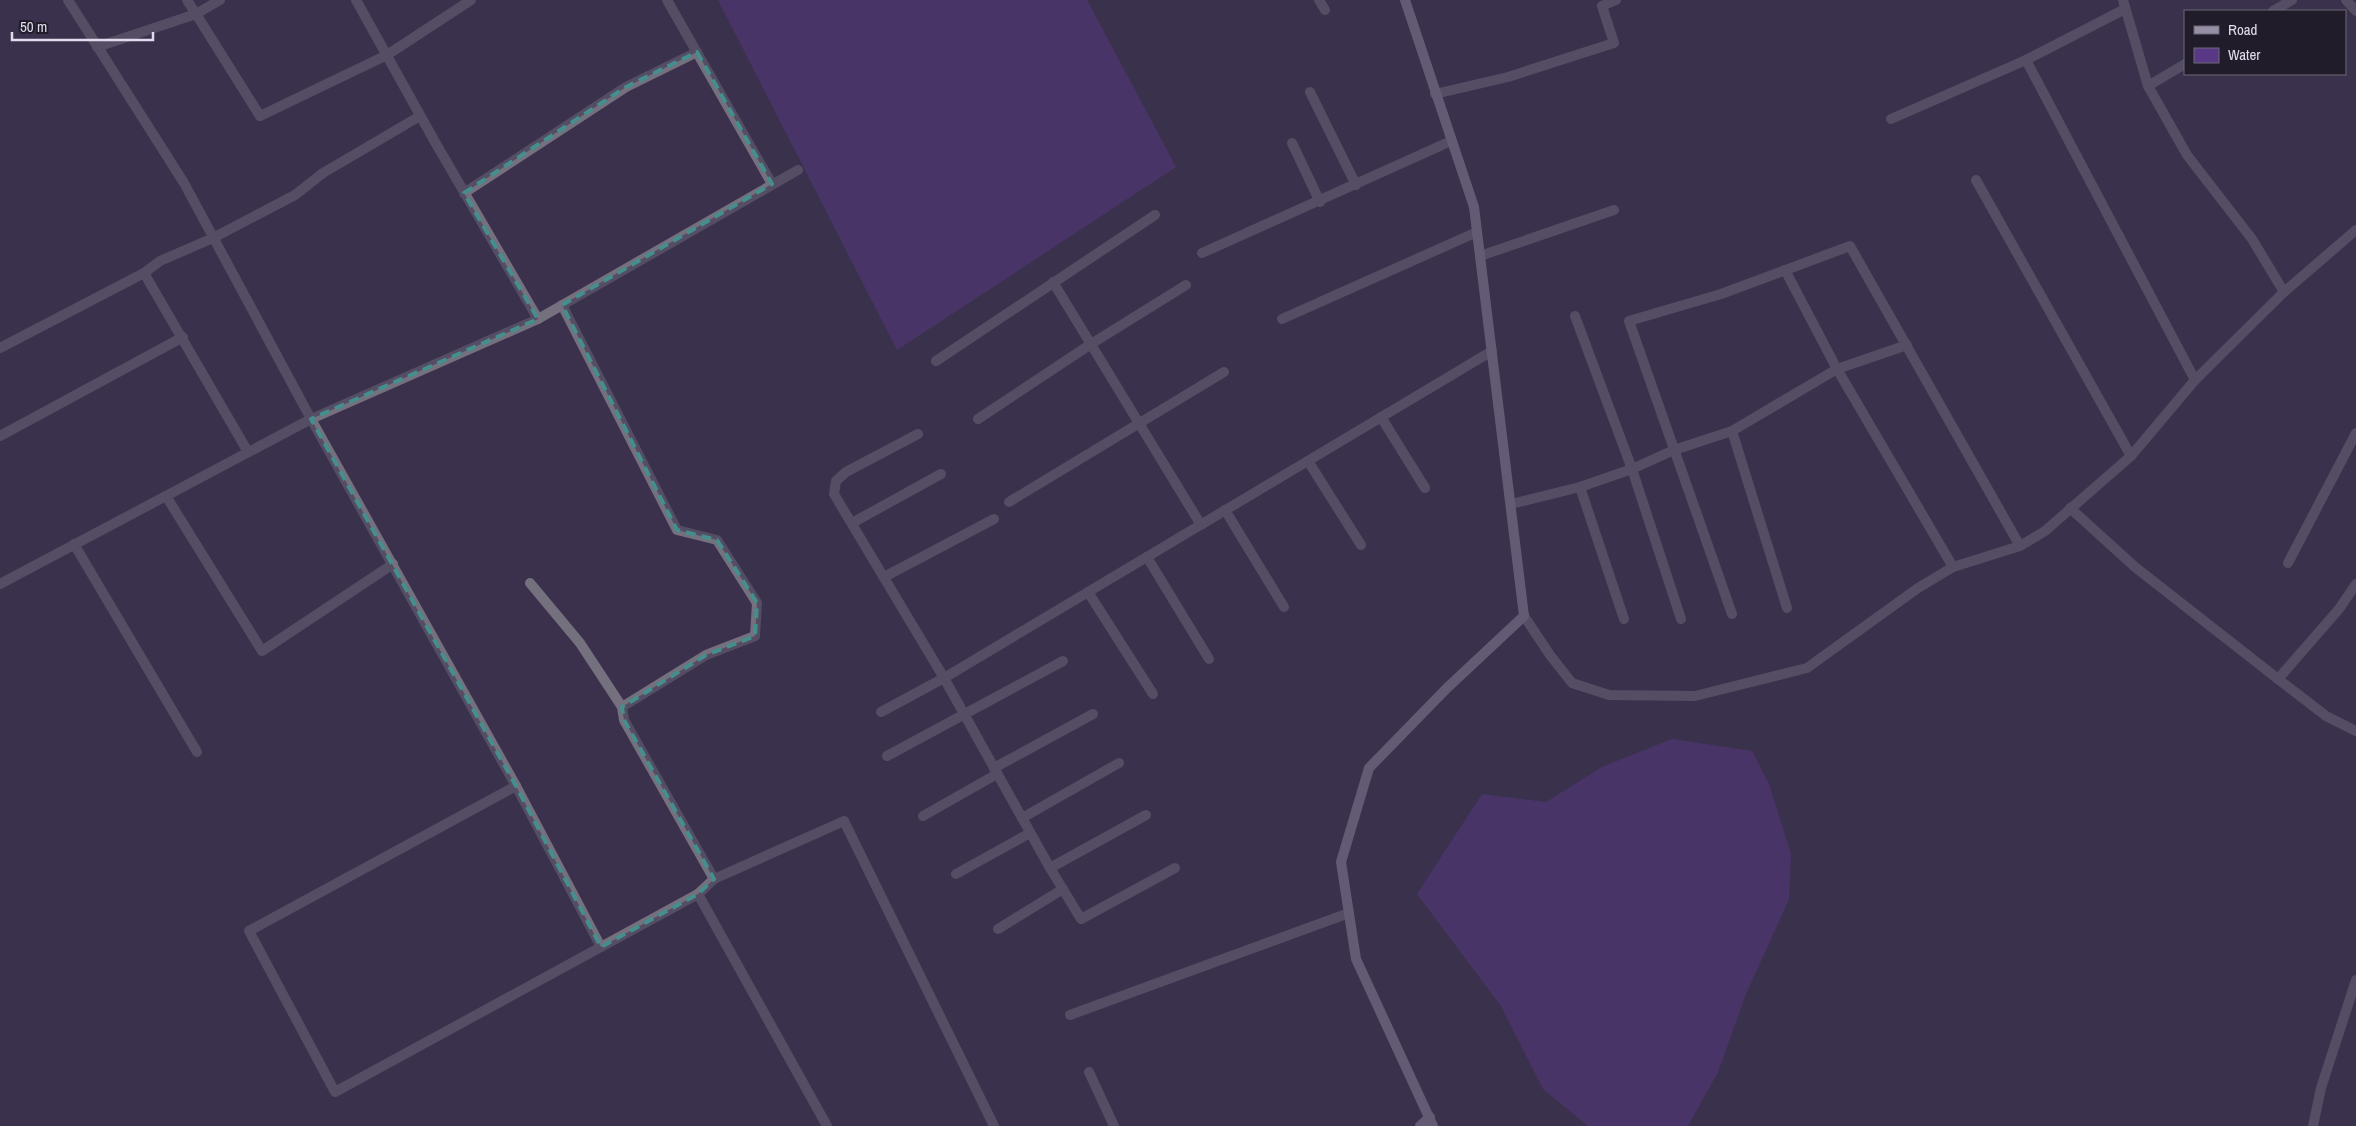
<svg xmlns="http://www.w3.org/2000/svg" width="2356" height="1126" font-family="'Archivo Narrow',sans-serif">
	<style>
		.water { fill: #593986 }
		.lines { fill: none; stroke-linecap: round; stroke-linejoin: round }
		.street { stroke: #74707e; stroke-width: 10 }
		.secondary { stroke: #968fa5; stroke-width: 10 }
		.marked { fill: none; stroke: #448f8e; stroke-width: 4; stroke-dasharray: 10 6; stroke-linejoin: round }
	</style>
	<rect width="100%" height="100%" fill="#3b314d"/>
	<!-- water -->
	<g class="water">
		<path d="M718,0H1087L1176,167L897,350Z"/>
		<path d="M1672,739L1752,751L1769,784L1791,854L1789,899L1746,994L1718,1072L1688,1126H1588L1543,1089L1501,1006L1417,894L1482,794L1546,802L1602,767Z"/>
	</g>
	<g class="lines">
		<!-- street -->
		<g class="street">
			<path d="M68,0L184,183L311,419L516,786L601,947"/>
			<path d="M187,0L196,14L220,0"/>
			<path d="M356,0L435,142L538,319"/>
			<path d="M667,0L772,184"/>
			<path d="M1319,0L1325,10"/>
			<path d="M2123,0L2148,86L2187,155L2252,239L2284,292"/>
			<path d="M2346,0L2356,11"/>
			<path d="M2273,11L2292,0"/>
			<path d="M97,47L196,14L260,116L387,55L471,0"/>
			<path d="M2026,60L2195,380"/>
			<path d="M2148,86L2185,64"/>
			<path d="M1310,92L1356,185"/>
			<path d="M1435,94L1508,77L1614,43L1602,6L1616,0"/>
			<path d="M1891,119L2026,60L2125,9"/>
			<path d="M1292,143L1320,202"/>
			<path d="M1976,180L2131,456"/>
			<path d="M464,193L626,87L697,52"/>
			<path d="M1202,253L1451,141"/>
			<path d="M1480,256L1614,210"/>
			<path d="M1785,270L1837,369L1953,567"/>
			<path d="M144,273L248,452"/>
			<path d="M1053,282L1201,525"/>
			<path d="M562,305L677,530L717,540L757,603L755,636L706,655L622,707"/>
			<path d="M1575,316L1632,469L1681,619"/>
			<path d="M1282,319L1477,232"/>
			<path d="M0,348L144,273L160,261L213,238L295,195L323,173L420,116"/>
			<path d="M936,361L1155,215"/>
			<path d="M1381,417L1425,488"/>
			<path d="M978,419L1091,344L1186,285"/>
			<path d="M1732,431L1837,369L1907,345"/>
			<path d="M918,434L846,472L836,481L834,494L944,678L1050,868L1081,919L1175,868"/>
			<path d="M0,436L183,337"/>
			<path d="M1308,461L1361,545"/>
			<path d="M1580,487L1624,619"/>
			<path d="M166,496L262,651L393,564"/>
			<path d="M1009,502L1224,372"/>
			<path d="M1511,504L1580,487L1632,469L1674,450L1732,431L1787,608"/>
			<path d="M2070,508L2135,567L2278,679L2339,609L2356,584"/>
			<path d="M1225,510L1284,607"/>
			<path d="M852,523L941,474"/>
			<path d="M74,544L197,752"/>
			<path d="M1147,557L1209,659"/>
			<path d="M2288,563L2356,433"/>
			<path d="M884,577L994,519"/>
			<path d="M530,583L580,643L622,707L624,720L714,879"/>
			<path d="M0,584L311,419L538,319L798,170"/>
			<path d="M1088,592L1153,694"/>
			<path d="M1732,614L1629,321L1721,294L1850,246L2020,546"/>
			<path d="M1524,616L1550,655L1572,683L1609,695L1695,696L1807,668L1918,588L1953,567L2020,546L2045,531L2131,456L2195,380L2284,292L2356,230"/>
			<path d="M2278,679L2326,716L2356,731"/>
			<path d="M881,712L944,678L1492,351"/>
			<path d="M887,756L1063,661"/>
			<path d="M994,768L1093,714"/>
			<path d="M516,786L249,931L335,1092L698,894L827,1126"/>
			<path d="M923,816L997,774"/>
			<path d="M1022,818L1119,763"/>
			<path d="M1050,868L1146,815"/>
			<path d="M956,874L1030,833"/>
			<path d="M698,894L714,879L844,821L994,1126"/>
			<path d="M998,929L1063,889"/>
			<path d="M1070,1015L1349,913"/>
			<path d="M1089,1072L1114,1126"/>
			<path d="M2313,1126L2321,1088L2356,980"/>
		</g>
		<!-- secondary -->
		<g class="secondary">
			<path d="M1405,0L1474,207L1524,616L1447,688L1369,768L1341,862L1356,959L1433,1126"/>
			<path d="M1420,1126L1430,1117"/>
		</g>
	</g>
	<!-- marked area -->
	<path d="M0 0H2356V1126H0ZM697,52L772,184L562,305L677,530L717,540L757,603L755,636L706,655L622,707L624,720L714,879L698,894L601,947L516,786L311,419L538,319L464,193L626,87Z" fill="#3b314d" fill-opacity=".55" fill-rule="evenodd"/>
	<path class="marked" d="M697,52L772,184L562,305L677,530L717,540L757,603L755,636L706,655L622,707L624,720L714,879L698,894L601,947L516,786L311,419L538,319L464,193L626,87Z"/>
	<!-- legend -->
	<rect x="2184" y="10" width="162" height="65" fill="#201c29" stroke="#6d6877"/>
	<rect x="2194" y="26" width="25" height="8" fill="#968fa5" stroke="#6d6877"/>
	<text x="2228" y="35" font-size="15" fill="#e1dbed">Road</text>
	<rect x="2194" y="48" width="25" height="15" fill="#593986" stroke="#6d6877"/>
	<text x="2228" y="60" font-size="15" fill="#e1dbed">Water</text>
	<!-- scale -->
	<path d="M12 32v8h141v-8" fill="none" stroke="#e1dbed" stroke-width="2.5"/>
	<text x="20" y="32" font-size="15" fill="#e1dbed" stroke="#201c29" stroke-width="4" paint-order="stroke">50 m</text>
</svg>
